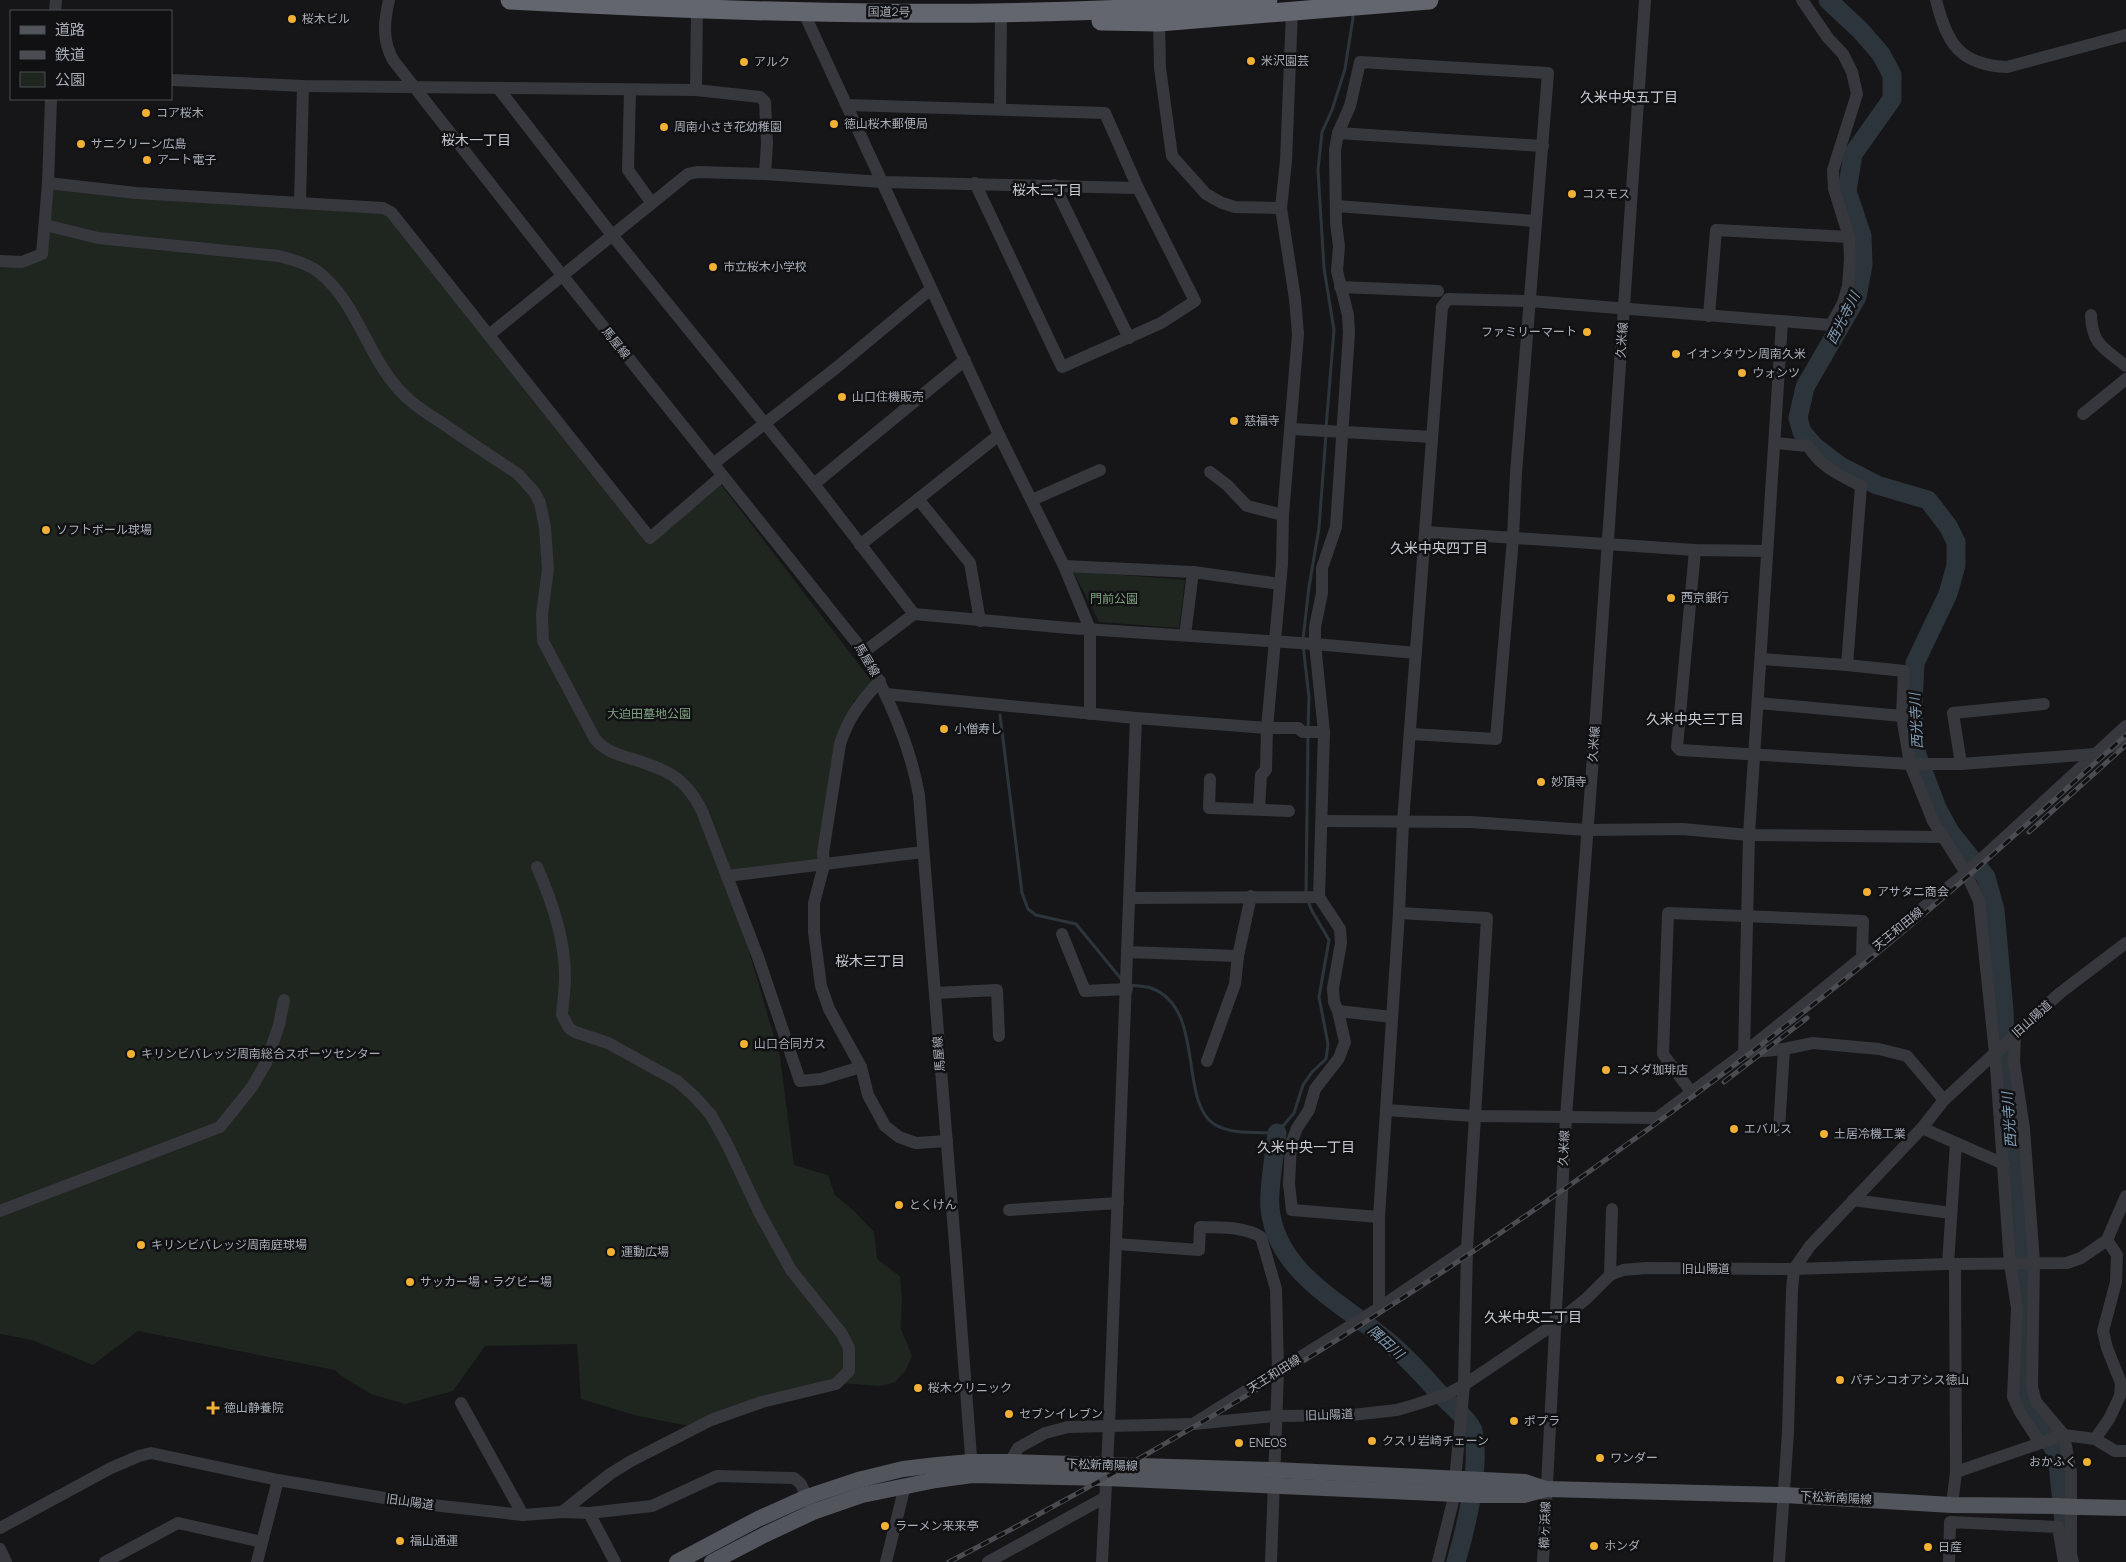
<svg xmlns="http://www.w3.org/2000/svg" width="2126" height="1562" font-family="Manrope,'Noto Sans JP',sans-serif">
	<style>
		.green { fill: #1e261f }
		.lines { fill: none; stroke-linecap: round; stroke-linejoin: round }
		.stream { stroke: #2c353c; stroke-width: 3 }
		.river { stroke: #2c353c; stroke-width: 19 }
		.minor { stroke: #37383d; stroke-width: 12 }
		.major { stroke: #53555c; stroke-width: 16 }
		.highway { stroke: #63666e; stroke-width: 19 }
		.rail-casing { stroke: #4a4c52; stroke-width: 5 }
		.rail { stroke: #111113; stroke-width: 3; stroke-dasharray: 9; stroke-linecap: butt }
		.major-bridge { stroke: #53555c; stroke-width: 16 }
		.poi-dot { fill: #f2b134; stroke: #111113; stroke-width: 2 }
		.labels { text-anchor: middle; stroke-width: 5; stroke-linejoin: round; paint-order: stroke }
		.street-label { font-size: 12px; fill: #a8adb8; stroke: #111113 }
		.poi-label { font-size: 12px; fill: #a8adb8; stroke: #111113; text-anchor: start }
		.park-label { font-size: 12px; fill: #7fa381; stroke: #111113 }
		.neighbourhood-label { font-size: 14px; fill: #c9ccd4; stroke: #111113 }
		.water-label { font-size: 14px; font-style: italic; fill: #7f9bb3; stroke: #111113 }
	</style>
	<rect width="100%" height="100%" fill="#161618"/>
	<!-- green -->
	<g class="green">
		<path d="M46,184L391,209L649,538L719,482L873,683L854,701L838,737L822,862L726,873L780,1057L794,1165L828,1175L835,1195L854,1211L874,1232L877,1259L900,1276L902,1299L901,1329L912,1356L906,1370L895,1382L881,1386L840,1383L694,1427L638,1416L581,1399L577,1344L485,1346L453,1391L405,1404L371,1394L340,1375L335,1370L138,1331L93,1365L32,1340L0,1334V262L39,255Z"/>
		<path d="M1073,571L1185,580L1179,628L1099,622Z"/>
	</g>
	<g class="lines">
		<!-- stream -->
		<g class="stream">
			<path d="M1326,428L1334,330L1324,268L1318,170L1322,132L1332,110L1345,69L1353,18L1352,13"/>
			<path d="M1303,639L1309,587L1319,528L1326,434"/>
			<path d="M1303,645L1309,697L1308,729"/>
			<path d="M1000,715L1022,893L1028,909L1036,915L1076,924L1122,980"/>
			<path d="M1306,894L1308,735"/>
			<path d="M1128,985C1135,986 1144,986 1151,988C1206,1008 1178,1100 1214,1124C1231,1135 1257,1132 1277,1133L1294,1113L1303,1085L1312,1072L1326,1059L1328,1044L1319,997L1329,940L1311,909L1308,900"/>
		</g>
		<!-- river -->
		<g class="river">
			<path d="M1828,0L1860,30L1881,54L1892,75V99L1853,154L1847,191L1862,236L1863,265L1857,297L1805,387L1798,418L1802,432L1814,446L1840,466L1877,485L1928,500L1948,526L1956,542V565L1948,594L1915,663L1913,704L1914,728L1917,755L1937,808L1950,832L1986,877L1995,910L2004,1010L2007,1116L2026,1301L2022,1388L2057,1455L2067,1551"/>
			<path d="M1277,1133C1275,1155 1268,1187 1270,1208C1276,1274 1346,1305 1390,1343C1407,1358 1423,1375 1438,1392C1446,1400 1471,1422 1473,1431C1481,1466 1466,1528 1456,1562"/>
		</g>
		<!-- minor -->
		<g class="minor">
			<path d="M389,0C384,22 382,40 393,60L562,275L864,652C888,697 910,744 919,795L956,1257L972,1470"/>
			<path d="M1936,0C1947,43 1959,65 2007,67L2126,35"/>
			<path d="M55,11L56,0"/>
			<path d="M803,11L999,435L1064,566L1090,629V714"/>
			<path d="M1159,22L1160,68L1172,156L1206,194L1222,203L1235,207L1281,208"/>
			<path d="M171,80L303,86L696,90L760,97L765,102L767,143L765,174"/>
			<path d="M498,88L612,235L814,484L914,614"/>
			<path d="M630,90L628,170L651,202"/>
			<path d="M696,90L697,7"/>
			<path d="M848,105L1105,113L1138,188L1195,301L1161,323L1062,367L975,183"/>
			<path d="M1000,109L1001,13"/>
			<path d="M1338,133L1350,106L1360,62L1548,73L1516,473L1513,538L1496,739L1411,734"/>
			<path d="M48,183L136,193L383,208L391,212L650,538L722,476"/>
			<path d="M1054,185L1129,338"/>
			<path d="M300,203L303,86"/>
			<path d="M1337,206L1535,221"/>
			<path d="M45,225L98,238L279,256C294,260 309,264 321,274C359,306 369,362 405,396C417,408 432,416 445,425C469,442 494,458 518,474L535,493L540,503L545,527L548,569L542,614L543,641L595,739C604,750 616,754 629,758C665,769 685,776 702,811L758,957L800,1081L821,1079L861,1067"/>
			<path d="M0,261L22,262L42,254L48,183L51,99"/>
			<path d="M1340,287L1438,291"/>
			<path d="M2091,315C2092,345 2104,348 2126,366"/>
			<path d="M1709,316L1716,230L1849,237"/>
			<path d="M1782,322L1749,835L1744,1053L1784,1049"/>
			<path d="M489,335L688,174L698,172L765,174L883,182L1138,188"/>
			<path d="M2083,414L2126,379"/>
			<path d="M1292,429L1432,437"/>
			<path d="M1775,443L1808,446C1822,468 1838,474 1861,486L1847,665"/>
			<path d="M713,464L836,368L931,289"/>
			<path d="M1210,472L1227,485L1247,506L1283,515"/>
			<path d="M814,484L965,360"/>
			<path d="M918,499L970,563L980,621"/>
			<path d="M1032,500L1100,470"/>
			<path d="M1426,532L1695,550L1767,551"/>
			<path d="M860,545L999,435"/>
			<path d="M1695,550L1677,747L1680,750L1910,764H1961L2095,754L2126,739"/>
			<path d="M1064,566L1193,572L1280,584"/>
			<path d="M1185,635L1193,572"/>
			<path d="M864,652L914,614L1069,628L1315,644L1416,653"/>
			<path d="M1761,659L1847,665L1904,671L1902,716L1910,764L1933,821L1966,873L1979,901L1995,1053L2010,1264L2017,1308L2013,1397L2020,1412L2040,1443"/>
			<path d="M880,681C862,700 848,718 840,744L823,853L824,865L814,903V932L821,986L829,1009L861,1067L868,1095L885,1126L899,1137L916,1143L947,1141"/>
			<path d="M886,694L1136,718L1267,728H1298L1303,732H1324"/>
			<path d="M1758,703L1902,716"/>
			<path d="M1961,764L1953,713L2044,704"/>
			<path d="M1210,779L1209,808L1289,811"/>
			<path d="M1259,809L1261,775L1266,770L1267,728L1282,564L1283,515L1298,334L1295,299L1281,208L1286,161L1292,11"/>
			<path d="M1322,821L1470,822L1587,830L1682,829L1749,835L1943,837"/>
			<path d="M537,867C552,901 565,939 565,976C565,989 563,1002 562,1015L569,1028L575,1032L608,1043L677,1081L694,1096L711,1115L728,1146L759,1212L791,1270L842,1334L849,1348V1371L836,1384L762,1402L711,1420L631,1461L610,1474L562,1512"/>
			<path d="M727,876L923,852"/>
			<path d="M1319,897L1340,929L1341,943L1333,988L1334,1002L1338,1011L1345,1042L1339,1058L1315,1089L1309,1110L1297,1128L1291,1144L1289,1184L1292,1210L1379,1217"/>
			<path d="M1129,898L1319,897L1324,732L1315,644V627L1322,593V568L1336,527L1349,333L1348,315L1337,271L1339,246L1336,223L1335,150L1338,133L1543,146"/>
			<path d="M1399,913L1487,918L1467,1248L1464,1385L1455,1480"/>
			<path d="M1062,934L1085,991L1127,989"/>
			<path d="M1127,952L1238,956"/>
			<path d="M935,993L997,990L999,1036"/>
			<path d="M1338,1011L1392,1017"/>
			<path d="M2015,1034L2014,1062L2024,1129L2034,1262L2032,1387L2036,1402L2064,1435L2071,1472V1554L2073,1562"/>
			<path d="M1207,1061L1235,984L1238,956L1251,896"/>
			<path d="M1692,1093L1663,1054L1668,913L1863,921L1862,958"/>
			<path d="M1386,1110L1474,1116L1657,1118L1744,1053L1966,873L2126,726"/>
			<path d="M1922,1128L2004,1164"/>
			<path d="M1779,1130L1784,1049L1813,1043L1879,1049L1907,1056L1944,1100"/>
			<path d="M1853,1200L1951,1213"/>
			<path d="M1009,1210L1118,1203"/>
			<path d="M0,1211L220,1127L252,1087L266,1063L279,1025L284,1000"/>
			<path d="M1117,1244L1199,1250L1200,1227C1221,1228 1243,1226 1261,1237L1276,1289L1277,1329L1278,1371L1271,1562"/>
			<path d="M1948,1264L1956,1143"/>
			<path d="M1610,1275L1612,1209"/>
			<path d="M1379,1308V1217L1399,913L1403,822L1442,307L1448,299L1530,301L1831,325L1843,303L1848,286L1850,259L1849,237L1834,189L1833,170L1857,94L1852,72L1843,54L1828,38L1802,0"/>
			<path d="M461,1403L523,1515"/>
			<path d="M1196,1422L1379,1308L1467,1248"/>
			<path d="M2095,1439L2109,1419L2120,1396L2121,1383L2107,1348L2103,1331L2116,1282L2117,1255L2107,1240"/>
			<path d="M1010,1462L1018,1448L1045,1433L1068,1427L1109,1426L1136,718"/>
			<path d="M1956,1472L2064,1435L2095,1439L2115,1451H2126"/>
			<path d="M1952,1505L1956,1472L1955,1264"/>
			<path d="M589,1513L615,1562"/>
			<path d="M0,1528L111,1468L139,1456L151,1453L278,1480L414,1503L523,1515L562,1512L589,1513L652,1506L717,1476L794,1478L801,1484L810,1505"/>
			<path d="M0,1549L6,1562"/>
			<path d="M105,1562L178,1523L262,1542"/>
			<path d="M257,1562L278,1480"/>
			<path d="M886,1562L905,1486"/>
			<path d="M988,1562L1104,1498"/>
			<path d="M1102,1562L1109,1426L1194,1424L1275,1416L1352,1415L1397,1410L1414,1405L1445,1395L1464,1385L1556,1323L1586,1299L1610,1275L1623,1270L1646,1268L1794,1269L1948,1264L2067,1263L2081,1258L2107,1240L2126,1196"/>
			<path d="M1438,1562L1455,1493"/>
			<path d="M1543,1562L1566,1117L1594,744L1645,0"/>
			<path d="M1779,1562L1788,1432L1792,1290L1794,1269L1810,1246L1922,1128L1944,1100L2060,993L2126,943"/>
			<path d="M1949,1562L1950,1522L2058,1527L2064,1562"/>
		</g>
		<!-- major -->
		<g class="major">
			<path d="M2079,1507L2126,1508"/>
			<path d="M677,1562L758,1519L807,1497L858,1480L903,1469L937,1465L971,1462H1010L1275,1470L1525,1482L1546,1489L1784,1495L1952,1505L2056,1506"/>
			<path d="M712,1562L764,1535L813,1512L862,1495L936,1480L972,1475L1106,1478L1478,1495H1524L1546,1489"/>
		</g>
		<!-- highway -->
		<g class="highway">
			<path d="M510,0C762,14 1017,21 1268,0"/>
			<path d="M1101,21L1159,22L1429,0"/>
		</g>
		<defs>
			<g id="rail">
				<path d="M2029,832L2126,745"/>
				<path d="M1724,1082L1807,1018"/>
				<path d="M949,1562C1258,1402 1551,1211 1824,996C1929,913 2028,824 2126,735"/>
			</g>
		</defs>
		<!-- rail casing -->
		<use href="#rail" class="rail-casing"/>
		<!-- rail -->
		<use href="#rail" class="rail"/>
		<!-- major-bridge -->
		<path class="major-bridge" d="M2056,1506L2079,1507"/>
	</g>
	<!-- markers -->
	<g class="poi-dot">
		<circle cx="292" cy="19" r="5"/>
		<circle cx="1251" cy="61" r="5"/>
		<circle cx="744" cy="62" r="5"/>
		<circle cx="146" cy="113" r="5"/>
		<circle cx="834" cy="124" r="5"/>
		<circle cx="664" cy="127" r="5"/>
		<circle cx="81" cy="144" r="5"/>
		<circle cx="147" cy="160" r="5"/>
		<circle cx="1572" cy="194" r="5"/>
		<circle cx="713" cy="267" r="5"/>
		<circle cx="1587" cy="332" r="5"/>
		<circle cx="1676" cy="354" r="5"/>
		<circle cx="1742" cy="373" r="5"/>
		<circle cx="842" cy="397" r="5"/>
		<circle cx="1234" cy="421" r="5"/>
		<circle cx="46" cy="530" r="5"/>
		<circle cx="1671" cy="598" r="5"/>
		<circle cx="944" cy="729" r="5"/>
		<circle cx="1541" cy="782" r="5"/>
		<circle cx="1867" cy="892" r="5"/>
		<circle cx="744" cy="1044" r="5"/>
		<circle cx="131" cy="1054" r="5"/>
		<circle cx="1606" cy="1070" r="5"/>
		<circle cx="1734" cy="1129" r="5"/>
		<circle cx="1824" cy="1134" r="5"/>
		<circle cx="899" cy="1205" r="5"/>
		<circle cx="141" cy="1245" r="5"/>
		<circle cx="611" cy="1252" r="5"/>
		<circle cx="410" cy="1282" r="5"/>
		<circle cx="1840" cy="1380" r="5"/>
		<circle cx="918" cy="1388" r="5"/>
		<path d="M210.5 1400.5h5v5h5v5h-5v5h-5v-5h-5v-5h5z"/>
		<circle cx="1009" cy="1414" r="5"/>
		<circle cx="1514" cy="1421" r="5"/>
		<circle cx="1372" cy="1441" r="5"/>
		<circle cx="1239" cy="1443" r="5"/>
		<circle cx="1600" cy="1458" r="5"/>
		<circle cx="2087" cy="1462" r="5"/>
		<circle cx="885" cy="1526" r="5"/>
		<circle cx="400" cy="1541" r="5"/>
		<circle cx="1594" cy="1546" r="5"/>
		<circle cx="1928" cy="1547" r="5"/>
	</g>
	<g class="labels">
		<!-- street labels -->
		<g class="street-label">
			<text transform="translate(889 12) rotate(1)" y="4">国道2号</text>
			<text transform="translate(1622 340) rotate(-86)" y="4">久米線</text>
			<text transform="translate(616 343) rotate(51)" y="4">馬屋線</text>
			<text transform="translate(867 660) rotate(59)" y="4">馬屋線</text>
			<text transform="translate(1594 744) rotate(-86)" y="4">久米線</text>
			<text transform="translate(1898 929) rotate(-39)" y="4">天王和田線</text>
			<text transform="translate(2032 1019) rotate(-42)" y="4">旧山陽道</text>
			<text transform="translate(939 1054) rotate(-95)" y="4">馬屋線</text>
			<text transform="translate(1564 1148) rotate(-87)" y="4">久米線</text>
			<text x="1706" y="1273">旧山陽道</text>
			<text transform="translate(1274 1374) rotate(-32)" y="4">天王和田線</text>
			<text transform="translate(1329 1415) rotate(-2)" y="4">旧山陽道</text>
			<text transform="translate(1102 1465) rotate(2)" y="4">下松新南陽線</text>
			<text transform="translate(1836 1498) rotate(3)" y="4">下松新南陽線</text>
			<text transform="translate(410 1502) rotate(8)" y="4">旧山陽道</text>
			<text transform="translate(1545 1525) rotate(-88)" y="4">櫛ヶ浜線</text>
		</g>
		<!-- poi labels -->
		<g class="poi-label">
			<text x="302" y="23">桜木ビル</text>
			<text x="1261" y="65">米沢園芸</text>
			<text x="754" y="66">アルク</text>
			<text x="156" y="117">コア桜木</text>
			<text x="844" y="128">徳山桜木郵便局</text>
			<text x="674" y="131">周南小さき花幼稚園</text>
			<text x="91" y="148">サニクリーン広島</text>
			<text x="157" y="164">アート電子</text>
			<text x="1582" y="198">コスモス</text>
			<text x="723" y="271">市立桜木小学校</text>
			<text x="1577" y="336" text-anchor="end">ファミリーマート</text>
			<text x="1686" y="358">イオンタウン周南久米</text>
			<text x="1752" y="377">ウォンツ</text>
			<text x="852" y="401">山口住機販売</text>
			<text x="1244" y="425">慈福寺</text>
			<text x="56" y="534">ソフトボール球場</text>
			<text x="1681" y="602">西京銀行</text>
			<text x="954" y="733">小僧寿し</text>
			<text x="1551" y="786">妙頂寺</text>
			<text x="1877" y="896">アサタニ商会</text>
			<text x="754" y="1048">山口合同ガス</text>
			<text x="141" y="1058">キリンビバレッジ周南総合スポーツセンター</text>
			<text x="1616" y="1074">コメダ珈琲店</text>
			<text x="1744" y="1133">エバルス</text>
			<text x="1834" y="1138">土居冷機工業</text>
			<text x="909" y="1209">とくけん</text>
			<text x="151" y="1249">キリンビバレッジ周南庭球場</text>
			<text x="621" y="1256">運動広場</text>
			<text x="420" y="1286">サッカー場・ラグビー場</text>
			<text x="1850" y="1384">パチンコオアシス徳山</text>
			<text x="928" y="1392">桜木クリニック</text>
			<text x="224" y="1412">徳山静養院</text>
			<text x="1019" y="1418">セブンイレブン</text>
			<text x="1524" y="1425">ポプラ</text>
			<text x="1382" y="1445">クスリ岩崎チェーン</text>
			<text x="1249" y="1447">ENEOS</text>
			<text x="1610" y="1462">ワンダー</text>
			<text x="2077" y="1466" text-anchor="end">おかふく</text>
			<text x="895" y="1530">ラーメン来来亭</text>
			<text x="410" y="1545">福山通運</text>
			<text x="1604" y="1550">ホンダ</text>
			<text x="1938" y="1551">日産</text>
		</g>
		<!-- park labels -->
		<g class="park-label">
			<text x="1114" y="603">門前公園</text>
			<text x="649" y="718">大迫田墓地公園</text>
		</g>
		<!-- neighbourhood labels -->
		<g class="neighbourhood-label">
			<text x="1629" y="102">久米中央五丁目</text>
			<text x="476" y="145">桜木一丁目</text>
			<text x="1047" y="195">桜木二丁目</text>
			<text x="1439" y="553">久米中央四丁目</text>
			<text x="1695" y="724">久米中央三丁目</text>
			<text x="870" y="966">桜木三丁目</text>
			<text x="1306" y="1152">久米中央一丁目</text>
			<text x="1533" y="1322">久米中央二丁目</text>
		</g>
		<!-- water labels -->
		<g class="water-label">
			<text transform="translate(1843 318) rotate(-63)" y="5">西光寺川</text>
			<text transform="translate(1916 721) rotate(-93)" y="5">西光寺川</text>
			<text transform="translate(2009 1120) rotate(-94)" y="5">西光寺川</text>
			<text transform="translate(1386 1342) rotate(42)" y="5">隅田川</text>
		</g>
	</g>
	<!-- legend -->
	<rect x="10" y="10" width="162" height="90" fill="#111113" stroke="#4d4f55"/>
	<rect x="20" y="26" width="25" height="8" fill="#53555c" stroke="#4d4f55"/>
	<text x="55" y="35" font-size="15" fill="#a8adb8">道路</text>
	<rect x="20" y="51" width="25" height="8" fill="#4a4c52" stroke="#4d4f55"/>
	<text x="55" y="60" font-size="15" fill="#a8adb8">鉄道</text>
	<rect x="20" y="72" width="25" height="15" fill="#1e261f" stroke="#4d4f55"/>
	<text x="55" y="85" font-size="15" fill="#a8adb8">公園</text>
</svg>
